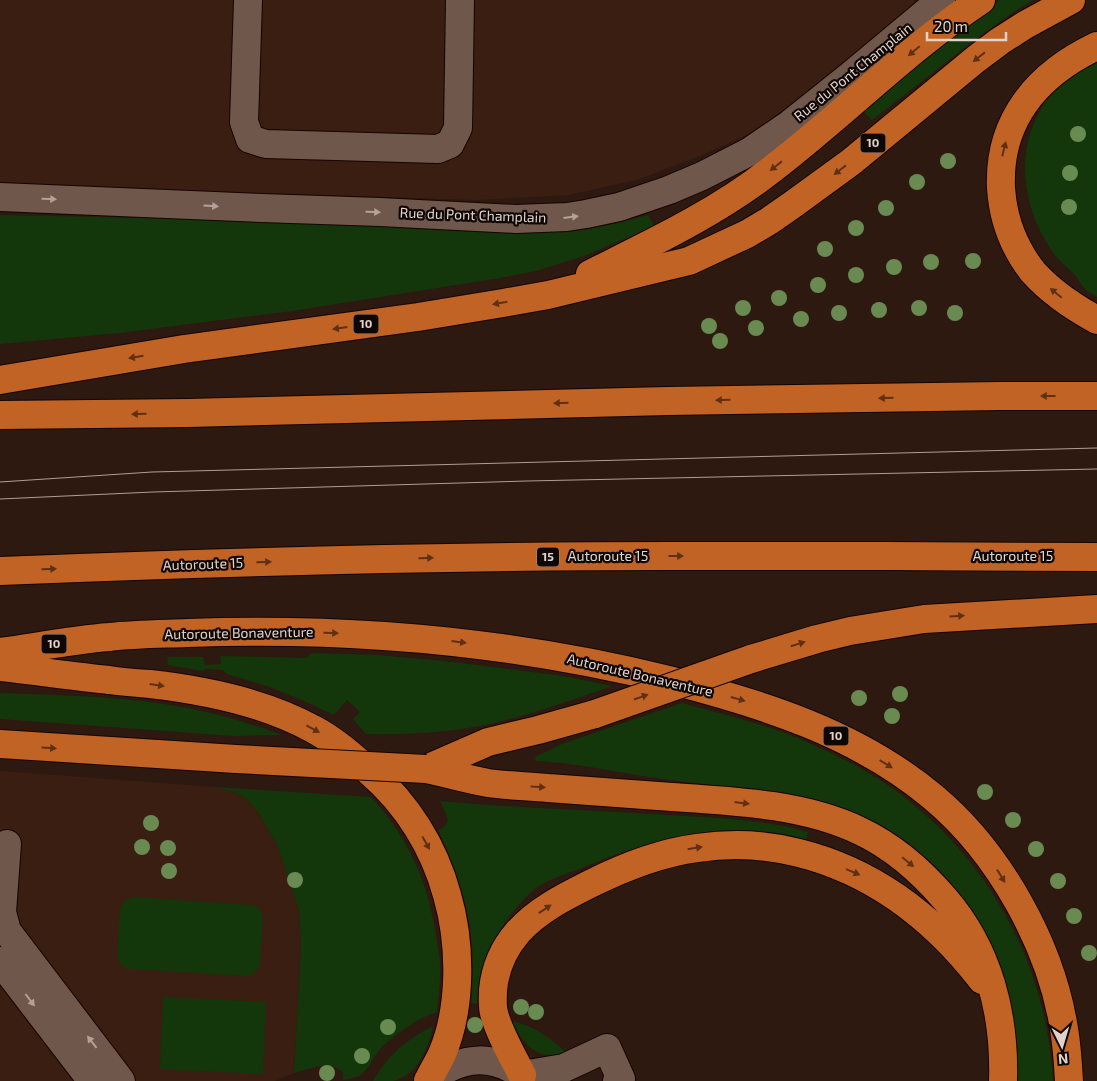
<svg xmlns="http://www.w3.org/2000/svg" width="1097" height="1081" font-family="'Exo 2',sans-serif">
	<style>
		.built { fill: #3a1e12 }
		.green { fill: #14360b }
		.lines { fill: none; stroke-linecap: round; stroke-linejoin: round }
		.minor-casing { stroke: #150400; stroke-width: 30 }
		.highway-casing { stroke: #150400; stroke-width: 30 }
		.minor { stroke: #70574c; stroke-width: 28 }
		.highway { stroke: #c26326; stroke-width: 28 }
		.tram { stroke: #af9e97; stroke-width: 1 }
		.highway-bridge-casing { stroke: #150400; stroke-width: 30; stroke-linecap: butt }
		.highway-bridge { stroke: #c26326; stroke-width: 28 }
		.tree { fill: #698b52 }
		.oneway { fill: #603013 }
		.oneway2 { fill: #b4a199 }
		.labels { text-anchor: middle; stroke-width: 4.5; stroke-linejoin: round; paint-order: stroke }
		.shield { fill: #0f0704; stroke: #a29590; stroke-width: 1 }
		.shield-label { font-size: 12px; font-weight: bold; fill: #e1d2cc }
		.street-label { font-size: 14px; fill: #e1d2cc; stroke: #0f0704 }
	</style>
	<rect width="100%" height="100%" fill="#2e1910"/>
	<!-- built -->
	<g class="built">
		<path d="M0,0H914L913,7L766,126L700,156L640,179L569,195L477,200L0,185Z"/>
		<path d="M0,771L215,787L235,793L247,799L258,812L278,847L293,892L299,912L301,944L294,1073L274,1081H0Z"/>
	</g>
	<!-- green -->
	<g class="green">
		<path d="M1000,0H1033L1012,13L981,35L872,120L862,110L978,15Z"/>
		<path d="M1097,62V297C1093,294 1088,292 1084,288C1080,284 1078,277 1073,273C1067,267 1059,261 1054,254C1006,187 1016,97 1097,62Z"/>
		<path d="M0,215L304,221L509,231L559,232L584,230L618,223L648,215L654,225L629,237L584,256L536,271L500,278L292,311L120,333L0,344Z"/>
		<path d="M312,653L378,655L444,661L563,676L612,686C577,698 542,711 506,720C461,732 413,735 366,734L353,719L360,712L347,700L334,715L306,702L270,687L227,674L223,670L205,669L203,671L168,665L167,657H203L205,665L221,664L220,656L306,658Z"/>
		<path d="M0,693C55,695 110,696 164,704C204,710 244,721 282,735L234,736L0,719Z"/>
		<path d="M682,703C725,715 770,725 811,744C845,759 880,777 909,801C995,870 1047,971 1053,1081H1016C1017,1057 1016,1033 1012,1010C994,920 933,840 845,810C789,791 729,788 671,780C626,775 581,763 536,761L535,757L562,744Z"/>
		<path d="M215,787L371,797C408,838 428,881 436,936C438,948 441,961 440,974C440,987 438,999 437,1012C416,1019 397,1033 381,1048C373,1057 369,1070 359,1076C354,1078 348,1079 343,1080V1073C331,1059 309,1069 294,1073L301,944L299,912L293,892L278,847L258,812L247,799L235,793Z"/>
		<path d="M440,801C516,808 592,810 668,815C715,818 763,819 808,832L806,840C781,835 757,831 731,831C680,831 631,848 584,867C569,873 552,878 539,886C518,900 494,936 485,959C479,973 478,989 477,1004L471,1003C478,939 466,888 438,830L443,828L448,821L446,814Z"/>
		<path d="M134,897L252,905C260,907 261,911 263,919L260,965C257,972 254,974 246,976L129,969C122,967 119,963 117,956L120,909C123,901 126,900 134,897Z"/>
		<path d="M163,997L266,1002L263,1074L160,1069Z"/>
		<path d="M512,1021C533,1026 550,1037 565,1052C538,1063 522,1043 512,1021Z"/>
		<path d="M433,1026C428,1049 418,1075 393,1081C387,1081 379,1081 373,1081C387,1056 407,1039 433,1026Z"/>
	</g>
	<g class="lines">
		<defs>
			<g id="minor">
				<path d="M248,0L244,122L250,139L266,144L438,149L450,144L458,128L460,0"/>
				<path d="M0,197L262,208L380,212L516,219L567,217L586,214L619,207L669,190L702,176L749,152L790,124L850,76L941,0"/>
				<path d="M7,844L2,912L7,931L121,1081"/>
				<path d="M0,961L92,1081"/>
				<path d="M522,1075L564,1068L607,1048L621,1079L617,1081"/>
				<path d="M428,1081C464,1054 495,1053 530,1081"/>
			</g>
			<g id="highway">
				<path d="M1097,46C1038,74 998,120 1001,188C1003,218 1014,248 1033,272C1050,291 1075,308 1097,320"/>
				<path d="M590,274C652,243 716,213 771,170C843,115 906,50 981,0"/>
				<path d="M0,380L184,349L418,317L503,303L548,295L689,261L747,234L769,221L792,205L851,162L976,59L1000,41L1025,25L1071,0"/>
				<path d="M0,415L188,413L668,401L1000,396H1097"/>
				<path d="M0,571C224,562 448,556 672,556C814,555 955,557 1097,557"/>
				<path d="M0,652C36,647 73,640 109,637C135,634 161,634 187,633C349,627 511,641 669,680C763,704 858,734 933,797C999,852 1051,945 1064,1029C1067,1046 1068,1064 1069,1081"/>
				<path d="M751,659L817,639L850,631L924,619L1097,609"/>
				<path d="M0,667C36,671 72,676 109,680C122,682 136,683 150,684C203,690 266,703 313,729C334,740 352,756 370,772C407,804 434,847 447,895C461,943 462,1007 442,1054C438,1063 432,1072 428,1081"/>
				<path d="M0,744L236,759"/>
				<path d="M426,769C446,773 467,779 488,783C508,786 528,786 548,788C590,791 631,794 672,797C734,801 804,804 860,831C894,847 921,871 945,899C989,950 1005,1015 1003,1081"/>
				<path d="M426,769L488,742L538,730L595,714"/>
				<path d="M522,1075C513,1056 499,1034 494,1013C492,1006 493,997 493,990C495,969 504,948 518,932C538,910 564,897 590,884C624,867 659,853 697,848C732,843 765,844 799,853C875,872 934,918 982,980"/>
			</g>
		</defs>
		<!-- minor casing -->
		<use href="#minor" class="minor-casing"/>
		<!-- highway casing -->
		<use href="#highway" class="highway-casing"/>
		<!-- minor -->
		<use href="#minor" class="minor"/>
		<!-- highway -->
		<use href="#highway" class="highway"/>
		<!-- tram -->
		<g class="tram">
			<path d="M0,482L152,472L1097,448"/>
			<path d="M0,499L153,492L527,481L1097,469"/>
		</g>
		<defs>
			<g id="highway-bridge">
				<path d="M595,714L751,659"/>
				<path d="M236,759L426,769"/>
			</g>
		</defs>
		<!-- highway-bridge casing -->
		<use href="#highway-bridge" class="highway-bridge-casing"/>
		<!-- highway-bridge -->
		<use href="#highway-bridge" class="highway-bridge"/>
	</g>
	<!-- trees -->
	<g class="tree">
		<circle cx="1078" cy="134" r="8"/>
		<circle cx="948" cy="161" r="8"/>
		<circle cx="1070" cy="173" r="8"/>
		<circle cx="917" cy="182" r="8"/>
		<circle cx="1069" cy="207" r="8"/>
		<circle cx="886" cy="208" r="8"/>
		<circle cx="856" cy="228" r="8"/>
		<circle cx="825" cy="249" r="8"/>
		<circle cx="973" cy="261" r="8"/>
		<circle cx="931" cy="262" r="8"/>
		<circle cx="894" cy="267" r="8"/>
		<circle cx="856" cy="275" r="8"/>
		<circle cx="818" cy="285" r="8"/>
		<circle cx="779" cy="298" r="8"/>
		<circle cx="743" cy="308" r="8"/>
		<circle cx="919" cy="308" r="8"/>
		<circle cx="879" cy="310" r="8"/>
		<circle cx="839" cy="313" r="8"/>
		<circle cx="955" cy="313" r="8"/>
		<circle cx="801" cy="319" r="8"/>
		<circle cx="709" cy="326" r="8"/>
		<circle cx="756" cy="328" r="8"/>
		<circle cx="720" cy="341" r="8"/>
		<circle cx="900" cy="694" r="8"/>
		<circle cx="859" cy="698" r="8"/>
		<circle cx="892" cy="716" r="8"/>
		<circle cx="985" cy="792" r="8"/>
		<circle cx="1013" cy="820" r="8"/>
		<circle cx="151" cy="823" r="8"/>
		<circle cx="142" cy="847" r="8"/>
		<circle cx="168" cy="848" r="8"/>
		<circle cx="1036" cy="849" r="8"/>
		<circle cx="169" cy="871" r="8"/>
		<circle cx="295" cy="880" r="8"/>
		<circle cx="1058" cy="881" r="8"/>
		<circle cx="1074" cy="916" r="8"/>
		<circle cx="1089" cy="953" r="8"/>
		<circle cx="521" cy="1007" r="8"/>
		<circle cx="536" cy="1012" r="8"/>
		<circle cx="475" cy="1025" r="8"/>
		<circle cx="388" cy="1027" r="8"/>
		<circle cx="362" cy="1056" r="8"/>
		<circle cx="327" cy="1073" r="8"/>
	</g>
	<!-- one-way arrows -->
	<defs><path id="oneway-solid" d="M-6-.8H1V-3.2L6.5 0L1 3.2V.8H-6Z" transform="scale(1.25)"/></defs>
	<g class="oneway">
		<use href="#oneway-solid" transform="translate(914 51) rotate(140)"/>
		<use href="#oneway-solid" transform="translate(979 57) rotate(142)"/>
		<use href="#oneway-solid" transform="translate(1004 149) rotate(-76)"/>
		<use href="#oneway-solid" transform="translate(776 166) rotate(142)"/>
		<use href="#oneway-solid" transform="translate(840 170) rotate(142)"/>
		<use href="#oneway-solid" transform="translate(1056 293) rotate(-141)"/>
		<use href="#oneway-solid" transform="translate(500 303) rotate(170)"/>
		<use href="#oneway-solid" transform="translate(340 328) rotate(172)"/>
		<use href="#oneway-solid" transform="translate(136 357) rotate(171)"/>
		<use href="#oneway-solid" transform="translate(1048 396) rotate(-180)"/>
		<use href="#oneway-solid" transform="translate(886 398) rotate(179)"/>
		<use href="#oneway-solid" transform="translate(723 400) rotate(179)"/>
		<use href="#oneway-solid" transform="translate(561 403) rotate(179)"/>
		<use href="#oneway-solid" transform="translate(139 414) rotate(179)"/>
		<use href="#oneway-solid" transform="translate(676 556)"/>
		<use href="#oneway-solid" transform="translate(426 558) rotate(-1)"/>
		<use href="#oneway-solid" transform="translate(264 562) rotate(-2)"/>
		<use href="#oneway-solid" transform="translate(49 569) rotate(-2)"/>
		<use href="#oneway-solid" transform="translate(957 616) rotate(-4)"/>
		<use href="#oneway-solid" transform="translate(331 633) rotate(1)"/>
		<use href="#oneway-solid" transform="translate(459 642) rotate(7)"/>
		<use href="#oneway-solid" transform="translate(798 644) rotate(-17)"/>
		<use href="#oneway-solid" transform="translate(157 685) rotate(8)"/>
		<use href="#oneway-solid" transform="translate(641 697) rotate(-19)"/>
		<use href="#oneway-solid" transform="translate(738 699) rotate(16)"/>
		<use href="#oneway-solid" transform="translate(313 729) rotate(28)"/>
		<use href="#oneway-solid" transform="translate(49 748) rotate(4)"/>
		<use href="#oneway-solid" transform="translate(886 764) rotate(31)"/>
		<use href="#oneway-solid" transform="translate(538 787) rotate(4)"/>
		<use href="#oneway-solid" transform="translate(742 803) rotate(7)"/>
		<use href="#oneway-solid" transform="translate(426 843) rotate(61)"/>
		<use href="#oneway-solid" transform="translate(695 848) rotate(-9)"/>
		<use href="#oneway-solid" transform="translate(908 862) rotate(39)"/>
		<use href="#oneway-solid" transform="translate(853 872) rotate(23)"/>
		<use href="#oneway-solid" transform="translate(1001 876) rotate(58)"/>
		<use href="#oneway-solid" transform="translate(545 909) rotate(-34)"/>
	</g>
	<g class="oneway2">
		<use href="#oneway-solid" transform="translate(49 199) rotate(2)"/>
		<use href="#oneway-solid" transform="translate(211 206) rotate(3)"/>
		<use href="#oneway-solid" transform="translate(373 212) rotate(2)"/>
		<use href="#oneway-solid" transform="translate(571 217) rotate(-7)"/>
		<use href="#oneway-solid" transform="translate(30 1000) rotate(53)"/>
		<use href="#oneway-solid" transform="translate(92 1042) rotate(-128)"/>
	</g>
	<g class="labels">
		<!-- shield labels -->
		<g class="shield">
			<rect x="860.5" y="133.5" width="25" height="19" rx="4"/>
			<rect x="353.5" y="314.5" width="25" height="19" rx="4"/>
			<rect x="537" y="547.5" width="22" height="19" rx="4"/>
			<rect x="41.5" y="634.5" width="25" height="19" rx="4"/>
			<rect x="823.5" y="726.5" width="25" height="19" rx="4"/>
		</g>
		<g class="shield-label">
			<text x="873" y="147">10</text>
			<text x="366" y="328">10</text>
			<text x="548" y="561">15</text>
			<text x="54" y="648">10</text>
			<text x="836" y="740">10</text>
		</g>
		<!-- street labels -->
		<g class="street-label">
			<text transform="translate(853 72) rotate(-39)" y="5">Rue du Pont Champlain</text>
			<text transform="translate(473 215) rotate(2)" y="5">Rue du Pont Champlain</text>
			<text x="608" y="561">Autoroute 15</text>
			<text x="1013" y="561">Autoroute 15</text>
			<text transform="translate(203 564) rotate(-2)" y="5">Autoroute 15</text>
			<text transform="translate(239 633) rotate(-1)" y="5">Autoroute Bonaventure</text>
			<text transform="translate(640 675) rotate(13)" y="5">Autoroute Bonaventure</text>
		</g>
	</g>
	<!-- north arrow -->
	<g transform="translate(1062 1046) rotate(175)" stroke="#0f0704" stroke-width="4" paint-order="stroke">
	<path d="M0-4L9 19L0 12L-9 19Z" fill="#e1d2cc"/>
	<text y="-8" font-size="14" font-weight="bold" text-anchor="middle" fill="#e1d2cc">N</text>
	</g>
	<!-- scale -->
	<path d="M927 32v8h79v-8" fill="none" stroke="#e1d2cc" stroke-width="2.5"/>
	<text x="934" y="32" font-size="15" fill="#e1d2cc" stroke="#0f0704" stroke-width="4" paint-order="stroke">20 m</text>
</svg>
